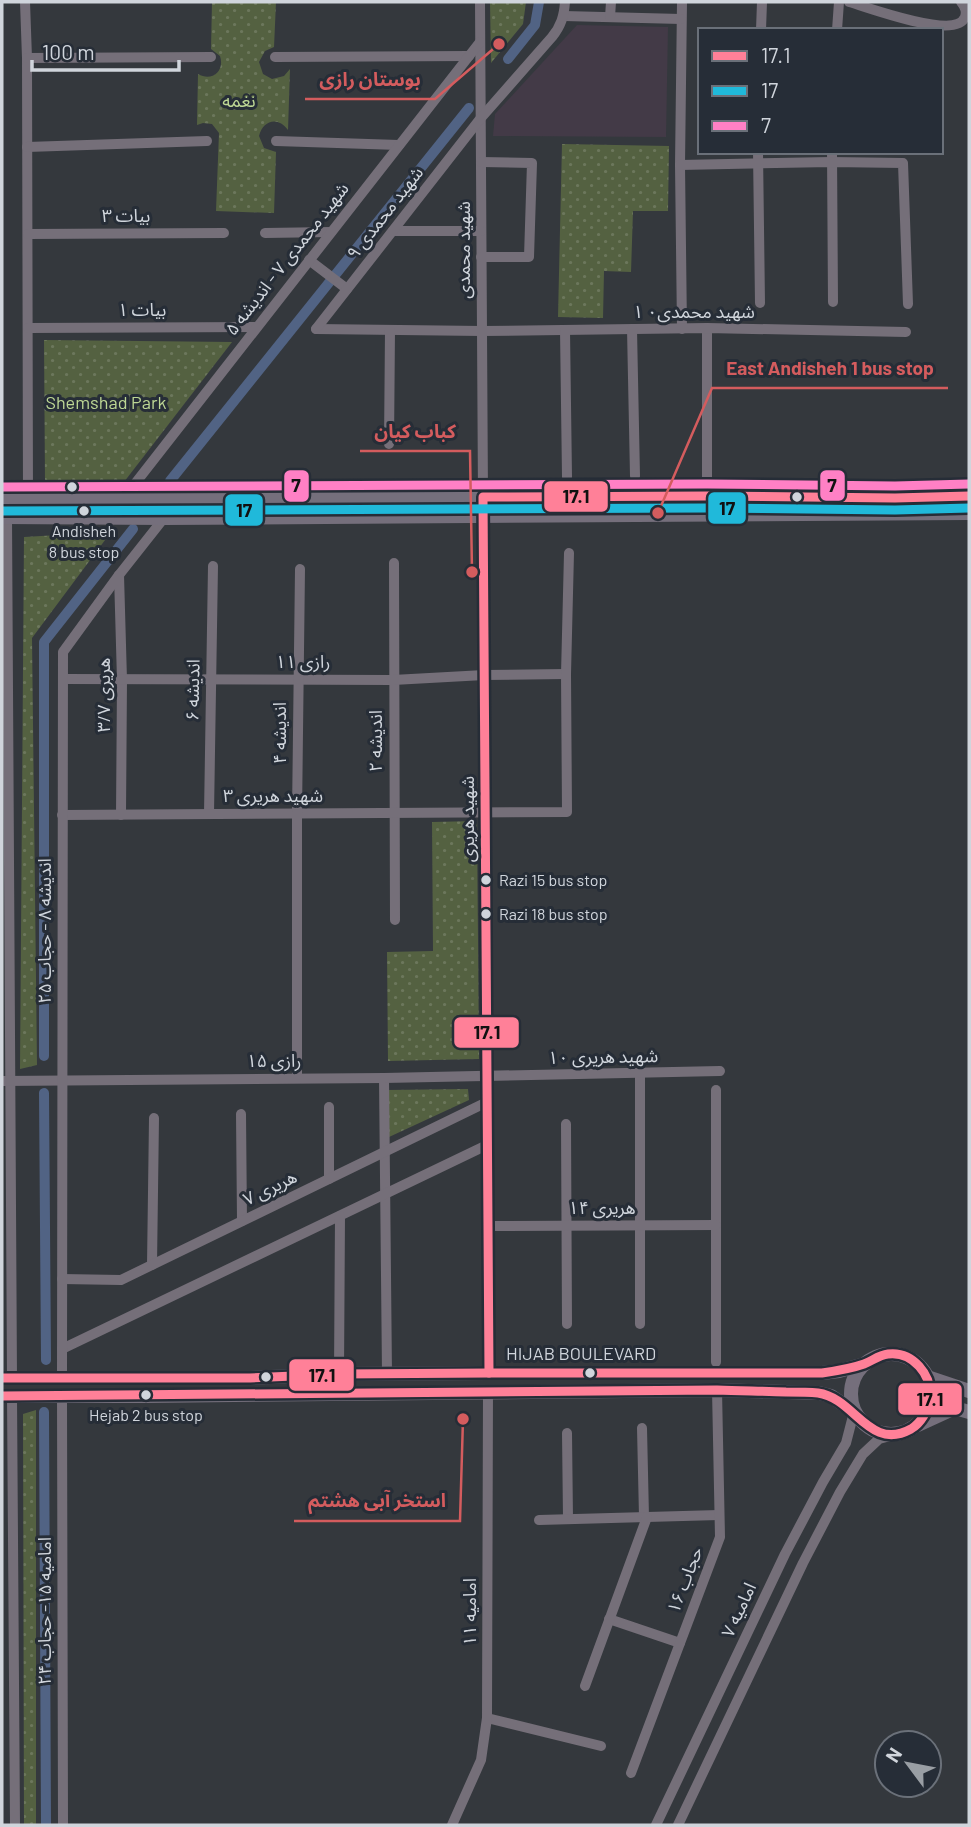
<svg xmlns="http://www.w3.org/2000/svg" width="971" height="1827" font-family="Barlow,'Noto Sans Arabic',sans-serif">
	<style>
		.education { fill: #433a47 }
		.park { fill: url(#park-dots) }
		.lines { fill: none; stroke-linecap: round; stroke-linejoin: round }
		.canal { stroke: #516384; stroke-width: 10 }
		.minor { stroke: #756f79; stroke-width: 10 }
		.major { stroke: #756f7c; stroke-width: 14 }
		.bus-1-casing { stroke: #262d37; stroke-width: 14 }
		.bus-2-casing { stroke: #262d37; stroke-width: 14 }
		.bus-3-casing { stroke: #262d37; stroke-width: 14 }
		.bus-1 { stroke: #ff8098; stroke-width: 9 }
		.bus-2 { stroke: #20b9da; stroke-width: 9 }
		.bus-3 { stroke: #ff80c5; stroke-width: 9 }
		.bus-dot { fill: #d0d5dc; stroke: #262d37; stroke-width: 2.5 }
		.labels { text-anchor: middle; stroke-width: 6; stroke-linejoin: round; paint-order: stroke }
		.bus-label { font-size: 16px; fill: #d0d5dc; stroke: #262d37 }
		.park-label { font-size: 18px; fill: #bdd794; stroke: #262d37 }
		.street-label { font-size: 18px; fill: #d0d5dc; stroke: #262d37 }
		.leader { fill: none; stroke: #d45c5e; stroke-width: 2.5 }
		.callout-dot { fill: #d45c5e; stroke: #262d37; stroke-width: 2.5 }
		.callout-label { font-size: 19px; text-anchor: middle; font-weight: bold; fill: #d45c5e; stroke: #262d37; stroke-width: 6; stroke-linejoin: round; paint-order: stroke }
		.line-badge { stroke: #262d37; stroke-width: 2.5 }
		.pale-badge-label { font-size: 19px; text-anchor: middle; font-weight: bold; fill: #111 }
	</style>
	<defs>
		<pattern id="park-dots" width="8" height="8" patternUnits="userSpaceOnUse" patternTransform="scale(1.75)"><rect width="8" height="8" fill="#546141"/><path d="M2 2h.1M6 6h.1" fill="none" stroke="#6c775c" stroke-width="1.8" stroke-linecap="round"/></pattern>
	</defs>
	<rect width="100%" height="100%" fill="#34383d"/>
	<!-- education -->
	<path class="education" d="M577,25L668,27L666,137L493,136L495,114Z"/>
	<!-- park -->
	<g class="park">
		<path d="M212,2H276L274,47L265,51L259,62L263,74L272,79L284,76L290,69L288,130C278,116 263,120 259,136L264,148L276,152L274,213L216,211L219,133L212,124L203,123L197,125L198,74C212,82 225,71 220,56L211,49Z"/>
		<path d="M490,2H526L523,24L491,63Z"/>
		<path d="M562,144L669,146L668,211H633L631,272L604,271L603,318L558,317Z"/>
		<path d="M44,340L232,342L124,482H45Z"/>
		<path d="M111,532L32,638L37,1065L20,1069L24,537Z"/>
		<path d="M477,821L479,1059L388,1061L387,952L433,951L432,822Z"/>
		<path d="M468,1089L469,1100L389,1137L387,1090Z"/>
		<path d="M36,1410V1825H24L23,1414Z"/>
	</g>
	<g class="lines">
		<!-- canal -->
		<g class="canal">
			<path d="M508,59L535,25L539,2"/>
			<path d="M170,481L469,108"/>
			<path d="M44,1056V642L133,529"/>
			<path d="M44,1093L46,1360"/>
			<path d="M44,1412L46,1825"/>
		</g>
		<!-- minor -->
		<g class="minor">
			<path d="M25,2L27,58L28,498"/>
			<path d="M480,2L483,497"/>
			<path d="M682,2L680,165L682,329"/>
			<path d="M849,2C868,7 956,41 965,17C967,11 965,7 961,2"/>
			<path d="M564,16L681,19"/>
			<path d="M610,17L611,2"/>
			<path d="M761,30L762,2"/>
			<path d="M837,30L839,2"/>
			<path d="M275,57L469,56"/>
			<path d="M27,58L211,57"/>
			<path d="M276,141L399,145"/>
			<path d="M27,147L207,141"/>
			<path d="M758,152L760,303"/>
			<path d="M832,152L833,302"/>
			<path d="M481,162L532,163L529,257H481"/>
			<path d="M680,165L831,162L903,163L908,304"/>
			<path d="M393,231H481"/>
			<path d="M265,233L331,232"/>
			<path d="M28,234L224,233"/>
			<path d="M309,260L347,289"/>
			<path d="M28,328L256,327"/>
			<path d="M707,328V482"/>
			<path d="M316,329L482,331L707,328L906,332"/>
			<path d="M316,329L480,119L552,37C561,26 564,16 565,2"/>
			<path d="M632,329L635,476"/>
			<path d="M565,330L567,477"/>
			<path d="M389,444L390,330"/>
			<path d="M123,499L480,42"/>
			<path d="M483,516L489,1373"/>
			<path d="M7,517L12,1377"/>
			<path d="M394,563L395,920"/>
			<path d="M119,575L122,680L121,815"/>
			<path d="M63,679L393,680L484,675L566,674"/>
			<path d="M209,814L213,566"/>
			<path d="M62,815L567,812L566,674L569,553"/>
			<path d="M640,1073V1324"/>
			<path d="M297,1078V814L300,569"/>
			<path d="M384,1078L387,1374"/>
			<path d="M2,1081L384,1078L720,1071"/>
			<path d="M716,1090V1362"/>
			<path d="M329,1107V1179"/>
			<path d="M241,1114L242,1221"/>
			<path d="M566,1124L567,1324"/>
			<path d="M488,1226L716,1225"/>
			<path d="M152,1265L154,1118"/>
			<path d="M62,1279L121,1280L487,1102"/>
			<path d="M62,1349L487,1145"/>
			<path d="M339,1374L340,1216"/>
			<path d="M62,1377L63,652L119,575L164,518"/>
			<path d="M12,1396L15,1825"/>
			<path d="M62,1396L63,1825"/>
			<path d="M642,1428L644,1517"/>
			<path d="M567,1433L568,1519"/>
			<path d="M539,1520L719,1515"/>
			<path d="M609,1619L680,1643"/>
			<path d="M585,1686L647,1517"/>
			<path d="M487,1718L601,1746"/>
			<path d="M631,1773L720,1537L717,1390"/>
			<path d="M452,1825L481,1760L487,1718L488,1392"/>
			<path d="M656,1825L785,1554L823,1482L846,1443L854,1412"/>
			<path d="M678,1825L803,1563L840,1492L863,1454L879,1439L898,1434"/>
		</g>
		<!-- major -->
		<g class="major">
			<path d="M2,499L707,496L895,498L969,496"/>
			<path d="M2,517L164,518L969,513"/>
			<circle cx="891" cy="1394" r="40"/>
			<path d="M927,1377L969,1391"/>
			<path d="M2,1378H250L339,1374L489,1373H822L839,1371L865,1364"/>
			<path d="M2,1396H146L717,1390L819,1393L831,1396L854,1412"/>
			<path d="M918,1425L955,1408L969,1412"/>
		</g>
		<defs>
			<g id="bus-1">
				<path d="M489,1373L483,497L707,496L895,498L969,496"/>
				<path d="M2,1378H250L339,1374L489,1373H822C836,1371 850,1369 864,1364C872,1361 879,1355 888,1354C913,1351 932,1375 930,1398C928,1411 921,1423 911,1429C869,1452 855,1398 818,1393C808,1392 797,1392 786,1392C763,1391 740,1391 717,1390L2,1396"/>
			</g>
			<path id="bus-2" d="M2,511L707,508L895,510L969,508"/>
			<path id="bus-3" d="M2,487L707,484L895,486L969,484"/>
		</defs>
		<!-- bus-1 casing -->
		<use href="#bus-1" class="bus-1-casing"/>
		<!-- bus-2 casing -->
		<use href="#bus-2" class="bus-2-casing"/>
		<!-- bus-3 casing -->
		<use href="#bus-3" class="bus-3-casing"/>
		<!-- bus-1 -->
		<use href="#bus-1" class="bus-1"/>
		<!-- bus-2 -->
		<use href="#bus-2" class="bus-2"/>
		<!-- bus-3 -->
		<use href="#bus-3" class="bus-3"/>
	</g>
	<!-- markers -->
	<g class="bus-dot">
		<circle cx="72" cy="487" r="6"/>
		<circle cx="797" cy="497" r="6"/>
		<circle cx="84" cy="511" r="6"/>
		<circle cx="486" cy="880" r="6"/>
		<circle cx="486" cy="914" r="6"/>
		<circle cx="590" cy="1373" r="6"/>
		<circle cx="266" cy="1377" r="6"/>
		<circle cx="146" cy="1395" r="6"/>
	</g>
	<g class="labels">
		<!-- bus labels -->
		<g class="bus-label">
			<text x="84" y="537">Andisheh<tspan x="84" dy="21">8 bus stop</tspan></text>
			<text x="499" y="886" text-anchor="start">Razi 15 bus stop</text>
			<text x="499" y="920" text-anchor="start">Razi 18 bus stop</text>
			<text x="146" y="1421">Hejab 2 bus stop</text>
		</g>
		<!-- park labels -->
		<g class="park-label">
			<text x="239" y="107">نغمه</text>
			<text x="106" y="409">Shemshad Park</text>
		</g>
		<!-- street labels -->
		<g class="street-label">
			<text transform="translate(385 213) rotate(-52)" y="6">شهید محمدی ۹</text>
			<text x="126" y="222">بیات ۳</text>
			<text transform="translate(464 250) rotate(-90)" y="6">شهید محمدی</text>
			<text transform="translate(287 259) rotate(-52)" y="6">شهید محمدی ۷ - اندیشه ۵</text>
			<text x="142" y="316">بیات ۱</text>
			<text x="694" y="318">شهید محمدی۰ ۱</text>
			<text x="303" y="668">رازی ۱۱</text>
			<text transform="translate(193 690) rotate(-89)" y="6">اندیشه ۶</text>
			<text transform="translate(104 695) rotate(-90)" y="6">هریری ۳/۷</text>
			<text transform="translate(280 733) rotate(-90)" y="6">اندیشه ۴</text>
			<text transform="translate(376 741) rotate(-90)" y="6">اندیشه ۲</text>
			<text x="273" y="802">شهید هریری ۳</text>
			<text transform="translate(468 819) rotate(-90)" y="6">شهید هریری</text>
			<text transform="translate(45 931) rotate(-90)" y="6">اندیشه ۸ - حجاب ۲۵</text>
			<text transform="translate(603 1057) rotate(-1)" y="6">شهید هریری ۱۰</text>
			<text x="274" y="1067">رازی ۱۵</text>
			<text transform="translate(270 1188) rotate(-26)" y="6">هریری ۷</text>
			<text x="602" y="1214">هریری ۱۴</text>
			<text x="581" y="1360">HIJAB BOULEVARD</text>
			<text transform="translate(685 1580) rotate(-69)" y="6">حجاب ۱۶</text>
			<text transform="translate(739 1610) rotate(-65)" y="6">امامیه ۷</text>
			<text transform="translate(45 1611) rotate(-90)" y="6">امامیه ۱۵- حجاب ۲۴</text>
			<text transform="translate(470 1612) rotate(-90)" y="6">امامیه ۱۱</text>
		</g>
	</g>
	<!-- callouts -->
	<path class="leader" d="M499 44L435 99H305M658 513L712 388H948M472 572L470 451H360M463 1419L460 1521H294"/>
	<g class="callout-dot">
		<circle cx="499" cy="44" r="7"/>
		<circle cx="658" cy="513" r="7"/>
		<circle cx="472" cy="572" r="7"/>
		<circle cx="463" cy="1419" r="7"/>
	</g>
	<g class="callout-label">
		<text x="370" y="86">بوستان رازی</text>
		<text x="830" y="375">East Andisheh 1 bus stop</text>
		<text x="415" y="438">کباب کیان</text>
		<text x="377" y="1507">استخر آبی هشتم</text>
	</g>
	<g class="line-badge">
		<rect x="819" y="469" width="27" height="33" rx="7" fill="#ff80c5"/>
		<rect x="283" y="469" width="27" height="34" rx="7" fill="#ff80c5"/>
		<rect x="543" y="480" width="66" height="33" rx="7" fill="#ff8098"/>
		<rect x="707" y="491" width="40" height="34" rx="7" fill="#20b9da"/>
		<rect x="224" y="493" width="40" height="34" rx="7" fill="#20b9da"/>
		<rect x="453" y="1016" width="67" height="33" rx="7" fill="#ff8098"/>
		<rect x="288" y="1358" width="67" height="34" rx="7" fill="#ff8098"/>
		<rect x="897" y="1382" width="66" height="34" rx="7" fill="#ff8098"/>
	</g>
	<g class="pale-badge-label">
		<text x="832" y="492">7</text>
		<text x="296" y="492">7</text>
		<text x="576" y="503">17.1</text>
		<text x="727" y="515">17</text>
		<text x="244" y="517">17</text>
		<text x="487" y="1039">17.1</text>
		<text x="322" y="1382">17.1</text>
		<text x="930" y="1406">17.1</text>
	</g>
	<!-- border -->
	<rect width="971" height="1827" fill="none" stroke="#d0d5dc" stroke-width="7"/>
	<!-- legend -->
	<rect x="698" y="28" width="245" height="126" fill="#262d37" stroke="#6a7079" stroke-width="2"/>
	<rect x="712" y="51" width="35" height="10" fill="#ff8098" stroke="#6a7079" stroke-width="2"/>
	<text x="761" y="63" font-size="21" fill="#d0d5dc">17.1</text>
	<rect x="712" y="86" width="35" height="10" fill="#20b9da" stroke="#6a7079" stroke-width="2"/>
	<text x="761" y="98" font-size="21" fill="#d0d5dc">17</text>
	<rect x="712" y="121" width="35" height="10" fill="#ff80c5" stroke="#6a7079" stroke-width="2"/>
	<text x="761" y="133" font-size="21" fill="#d0d5dc">7</text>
	<!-- north arrow -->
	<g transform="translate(908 1764) rotate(302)"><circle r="33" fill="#262d37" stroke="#6a7079" stroke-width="2"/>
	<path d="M0-5L12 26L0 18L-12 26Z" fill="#999ea4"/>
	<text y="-10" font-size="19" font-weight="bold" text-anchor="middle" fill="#d0d5dc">N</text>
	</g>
	<!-- scale -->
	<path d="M32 60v10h147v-10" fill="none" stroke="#d0d5dc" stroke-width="3.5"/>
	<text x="42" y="60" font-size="21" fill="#d0d5dc" stroke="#262d37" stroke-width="5" paint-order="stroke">100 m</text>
</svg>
